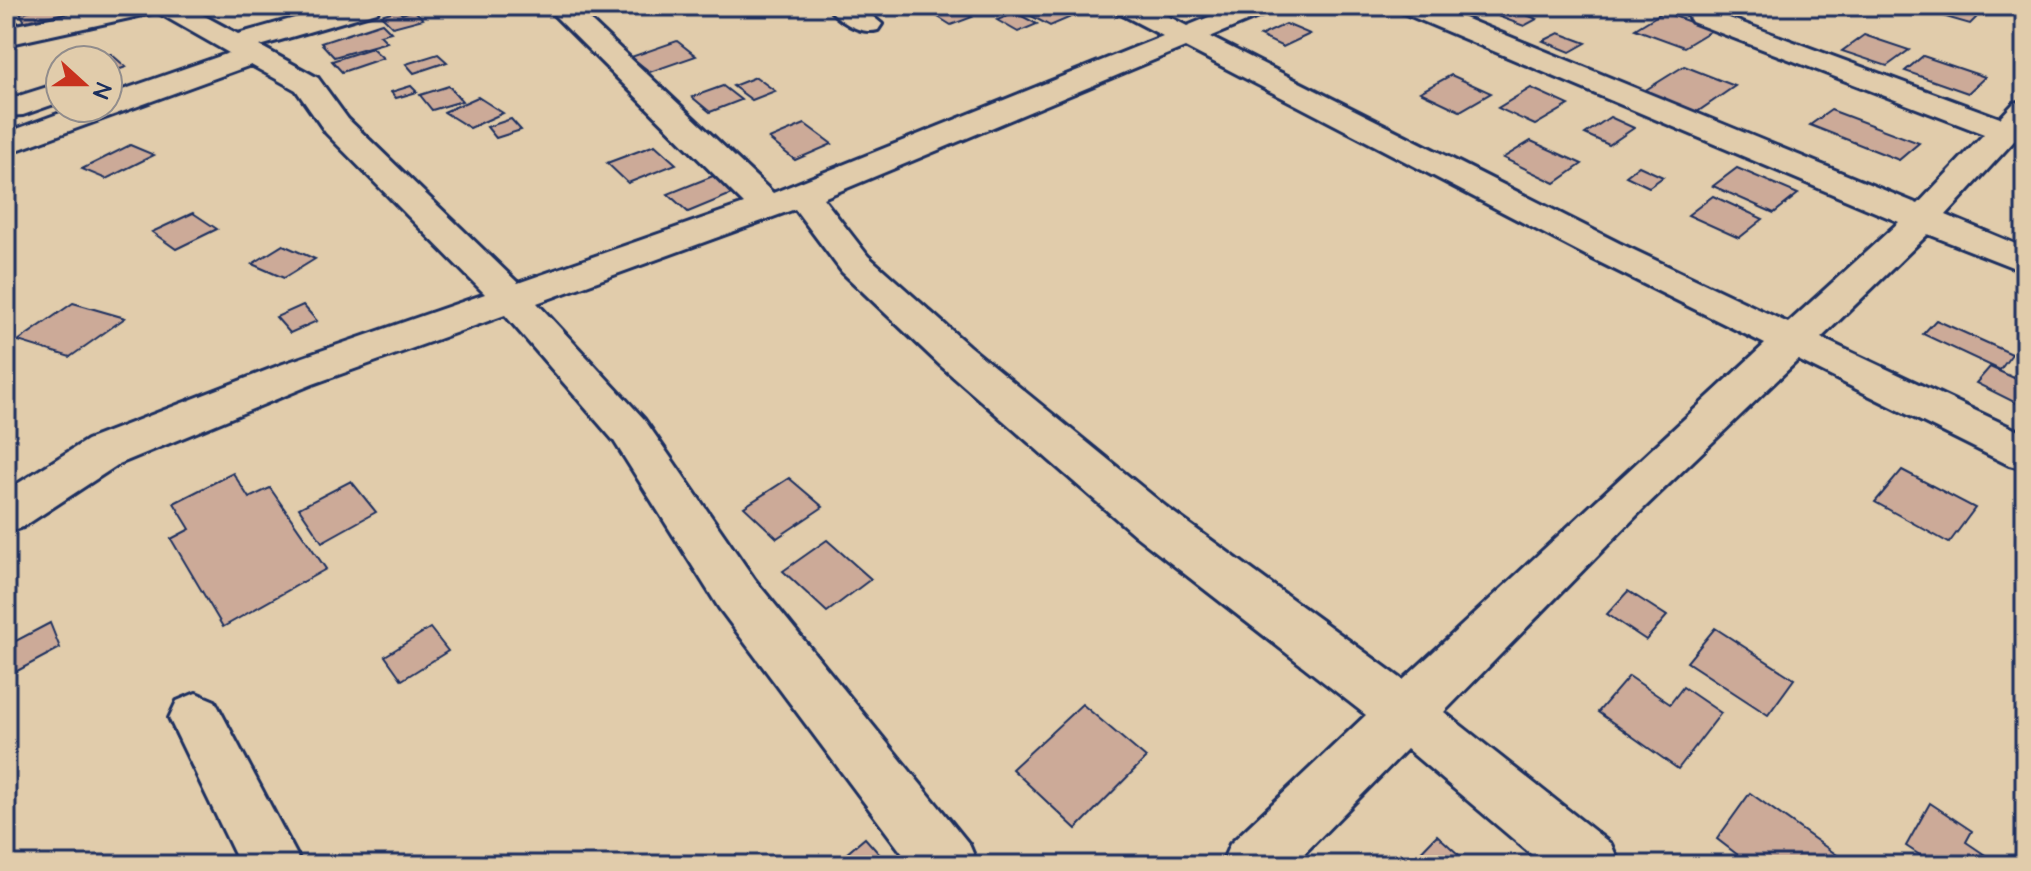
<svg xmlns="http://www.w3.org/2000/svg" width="2031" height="871" font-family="'Architects Daughter',sans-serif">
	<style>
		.building { fill: #ccaa98; stroke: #1b2f5e; stroke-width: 2 }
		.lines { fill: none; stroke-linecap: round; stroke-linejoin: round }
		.minor-casing { stroke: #1b2f5e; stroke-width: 6 }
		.minor { fill: #e1ccab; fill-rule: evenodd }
	</style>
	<rect width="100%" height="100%" fill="#e1ccab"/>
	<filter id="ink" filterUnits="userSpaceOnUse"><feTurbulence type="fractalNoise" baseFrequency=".0125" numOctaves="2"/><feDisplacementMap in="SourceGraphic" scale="16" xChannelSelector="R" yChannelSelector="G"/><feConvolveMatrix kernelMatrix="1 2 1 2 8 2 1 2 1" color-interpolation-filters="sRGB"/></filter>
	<g filter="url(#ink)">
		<!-- building -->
		<g class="building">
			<path d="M48,6H68L72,14L27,25L20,13Z"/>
			<path d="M609,6H642L611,16L601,8Z"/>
			<path d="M946,6H953L972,17L951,25L930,12Z"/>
			<path d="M1038,6H1049L1071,17L1050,26L1024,12Z"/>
			<path d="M1921,6H1988L1970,24L1918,9Z"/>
			<path d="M398,10L402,14L414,10L423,19L393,27L381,15Z"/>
			<path d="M1513,10L1537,19L1524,26L1500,17Z"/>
			<path d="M1663,12L1712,30L1684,47L1635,29Z"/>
			<path d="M1016,13L1037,24L1018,32L997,20Z"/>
			<path d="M382,23L391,32L380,35L387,42L334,57L321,43Z"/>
			<path d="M1286,24L1310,34L1283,47L1260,36Z"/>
			<path d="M1559,33L1586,43L1570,52L1543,41Z"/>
			<path d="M1864,35L1909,50L1887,66L1842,51Z"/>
			<path d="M677,41L696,56L650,72L631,57Z"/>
			<path d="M372,48L383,58L342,72L332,61Z"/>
			<path d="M111,54L126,67L108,73V60H93Z"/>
			<path d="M438,54L447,62L414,73L406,64Z"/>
			<path d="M1923,56L1985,77L1968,93L1905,71Z"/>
			<path d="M1684,66L1735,86L1697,112L1644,91Z"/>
			<path d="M1451,75L1491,93L1460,111L1420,92Z"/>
			<path d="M756,77L775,91L752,100L733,86Z"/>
			<path d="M411,86L417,92L396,98L391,92Z"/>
			<path d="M449,86L462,101L432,110L420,95Z"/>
			<path d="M723,86L741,100L710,112L692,97Z"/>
			<path d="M1531,88L1569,105L1535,125L1498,108Z"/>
			<path d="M478,97L503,113L470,128L444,112Z"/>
			<path d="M1831,110L1919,143L1899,160L1810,125Z"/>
			<path d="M1610,117L1634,128L1609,145L1585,134Z"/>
			<path d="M511,119L521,130L496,138L487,127Z"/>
			<path d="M805,124L832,144L795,160L769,139Z"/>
			<path d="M1531,141L1582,164L1555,183L1503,158Z"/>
			<path d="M130,145L154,155L106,179L82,169Z"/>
			<path d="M655,145L676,164L628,183L607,163Z"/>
			<path d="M1639,166L1663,177L1649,187L1626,176Z"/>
			<path d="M1737,168L1798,194L1774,213L1713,186Z"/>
			<path d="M713,176L734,193L688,212L668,194Z"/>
			<path d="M1713,196L1763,219L1739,238L1688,215Z"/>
			<path d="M193,213L217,229L176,249L152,232Z"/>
			<path d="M283,245L315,259L284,278L252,264Z"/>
			<path d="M73,303L125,318L70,357L18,341Z"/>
			<path d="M303,305L317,321L290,333L276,317Z"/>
			<path d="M1936,320L2012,354L2000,370L1923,334Z"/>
			<path d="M1990,367L2025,383L2024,407L1976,383Z"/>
			<path d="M1902,470L1975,508L1949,543L1875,502Z"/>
			<path d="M233,473L249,498L270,488L326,569L223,627L171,539L190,529L174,503Z"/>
			<path d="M789,478L823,507L777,538L744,507Z"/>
			<path d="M351,481L376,512L322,542L299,508Z"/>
			<path d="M827,540L871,579L827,612L783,571Z"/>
			<path d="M1628,591L1667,616L1646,640L1607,614Z"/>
			<path d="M50,623L60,648L6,677V646Z"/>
			<path d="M430,628L448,651L402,680L385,656Z"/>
			<path d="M1715,628L1794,679L1768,715L1687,662Z"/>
			<path d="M1629,676L1670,704L1683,687L1721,713L1678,769L1598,712Z"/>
			<path d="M1082,704L1146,758L1076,829L1012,769Z"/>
			<path d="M1750,793L1851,865H1751L1717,839Z"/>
			<path d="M1930,803L1972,831L1966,842L2000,865H1935L1906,846Z"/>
			<path d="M1437,835L1470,865H1408Z"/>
			<path d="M865,838L889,865H833Z"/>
		</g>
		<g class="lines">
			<defs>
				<g id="minor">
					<path d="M110,6H186L238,34L337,6H381L377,12L260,46L318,78L348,119L518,283L744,204L545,6H575L773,193L1163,36L1117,12L1113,6H1148L1187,26L1236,6H1274L1270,12L1210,37L1619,243L1788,323L1899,222L1401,12L1397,6H1435L1918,204L1984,134L1692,22L1688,16L1692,10L1702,8L2000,118L2014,103L2025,101V129L1946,215L2025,248V272L1928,234L1821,338L2025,434V469L2009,465L1798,360L1646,506L1444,712L1611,844L1620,865H1544L1407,749L1293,865H1221L1230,844L1366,715L1136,536L941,366L842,272L795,209L537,303L644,419L755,580L969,844L978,865H911L719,608L614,441L505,315L313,384L119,464L23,527L6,532V491L87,440L283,364L485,294L326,133L296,90L251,65L6,154V133L74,108H108V95L229,53L157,12L6,45V27ZM1185,47L1593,259L1765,344L1403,680L1170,510L969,346L868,256L823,198Z"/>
					<path d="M827,6H860L882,24L878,30C860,35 838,21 827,6Z"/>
					<path d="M60,83V102L23,115L6,116V100Z"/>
					<path d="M196,693L215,701L302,865H240L169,718L177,701Z"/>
				</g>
			</defs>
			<!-- minor casing -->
			<use href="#minor" class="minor-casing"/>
			<!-- minor -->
			<use href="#minor" class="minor"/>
		</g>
	</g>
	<!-- margin -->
	<rect width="2031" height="871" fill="none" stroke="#e1ccab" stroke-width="32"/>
	<rect x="16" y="16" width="1999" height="839" fill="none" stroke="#1b2f5e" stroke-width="3" filter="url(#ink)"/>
	<!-- north arrow -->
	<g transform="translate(84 84) rotate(111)"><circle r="38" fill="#e1ccab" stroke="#928d8c" stroke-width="2"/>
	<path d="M0-6L14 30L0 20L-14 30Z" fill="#c8321e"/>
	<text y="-12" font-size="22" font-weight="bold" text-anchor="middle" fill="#1b2f5e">N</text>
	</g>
</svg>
